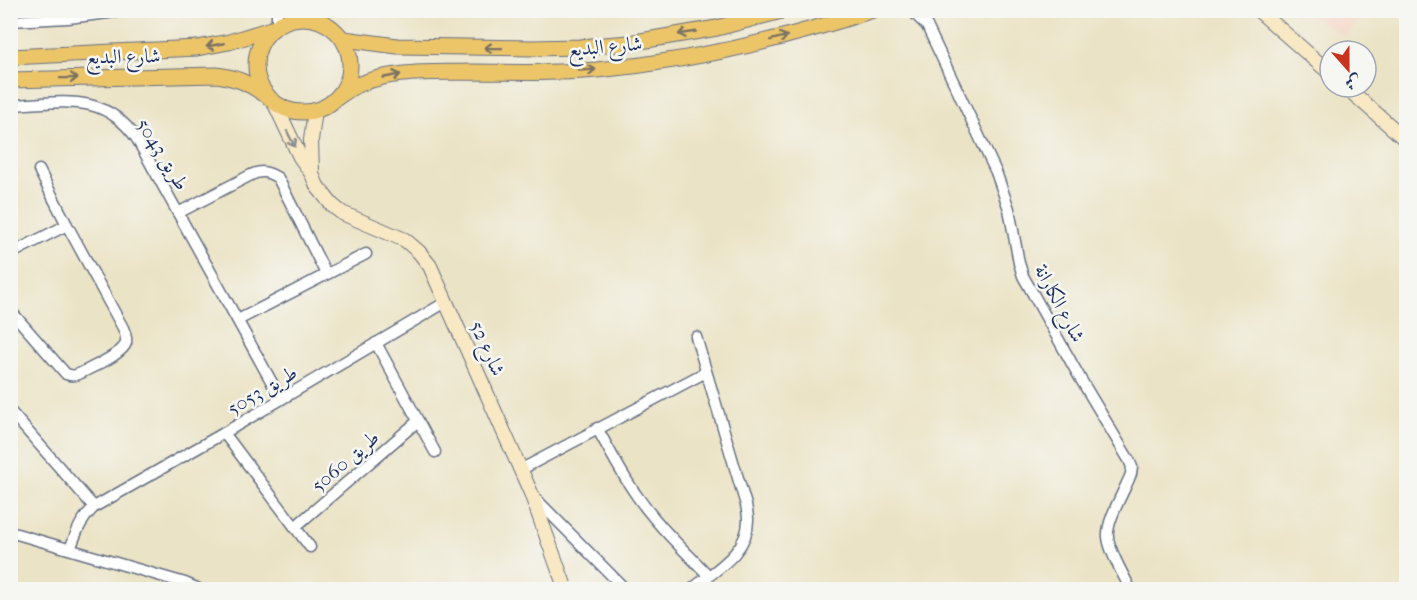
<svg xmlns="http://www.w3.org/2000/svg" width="1417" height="600" font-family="'IM FELL French Canon',Amiri,serif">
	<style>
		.built { fill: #f4d3c0 }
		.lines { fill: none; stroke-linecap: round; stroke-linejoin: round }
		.street-casing { stroke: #646e82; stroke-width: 13 }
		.secondary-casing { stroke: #646e82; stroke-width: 16 }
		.primary-casing { stroke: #646e82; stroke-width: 17 }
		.street { stroke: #fff; stroke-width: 10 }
		.secondary { stroke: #f8e8c3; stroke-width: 14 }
		.primary { stroke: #edc569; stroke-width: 15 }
		.oneway { stroke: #797263 }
		.oneway2 { stroke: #8a8c90 }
		.labels { text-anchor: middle; stroke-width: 5; stroke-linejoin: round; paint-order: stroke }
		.street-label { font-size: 20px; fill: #1b2f5e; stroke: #f6f6f2 }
	</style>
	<rect width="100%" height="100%" fill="#f6f6f2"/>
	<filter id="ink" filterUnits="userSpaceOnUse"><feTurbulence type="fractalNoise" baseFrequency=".0167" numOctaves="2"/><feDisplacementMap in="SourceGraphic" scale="12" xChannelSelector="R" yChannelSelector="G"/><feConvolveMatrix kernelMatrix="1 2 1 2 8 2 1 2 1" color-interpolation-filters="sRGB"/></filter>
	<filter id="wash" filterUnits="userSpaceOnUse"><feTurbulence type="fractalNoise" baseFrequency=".008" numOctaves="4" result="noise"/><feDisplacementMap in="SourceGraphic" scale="24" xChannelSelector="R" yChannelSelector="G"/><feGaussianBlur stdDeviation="1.35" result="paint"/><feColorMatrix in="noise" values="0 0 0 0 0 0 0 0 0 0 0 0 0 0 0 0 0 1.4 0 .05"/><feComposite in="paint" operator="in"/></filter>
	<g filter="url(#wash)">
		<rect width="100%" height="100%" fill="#ebe3c5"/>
		<!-- built -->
		<path class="built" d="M1301,11H1363L1346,37Z"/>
	</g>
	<g filter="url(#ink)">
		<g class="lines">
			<defs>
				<g id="street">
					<path d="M312,10L323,22"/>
					<path d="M911,10L925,24"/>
					<path d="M922,10L926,24L996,172L1009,209L1019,263L1023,276L1080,378L1129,460L1132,467L1131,474C1125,490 1106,521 1108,537C1109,551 1124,576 1131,590"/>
					<path d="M10,21L68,18L132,10"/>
					<path d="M277,25V10"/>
					<path d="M10,105C63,103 103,91 137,139L281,399"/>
					<path d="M178,213L249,176C261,170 267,171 278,178L326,274"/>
					<path d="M10,254L67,225"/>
					<path d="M10,310L66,374C72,376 75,376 81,373C92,367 123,354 126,343C127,337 125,333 123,328L67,225L39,170"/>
					<path d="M238,320L366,254"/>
					<path d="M376,343L435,452"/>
					<path d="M10,411L94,507"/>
					<path d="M597,428C610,451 622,475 637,496C657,525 684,550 708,575"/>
					<path d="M224,433L310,547"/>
					<path d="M520,470L706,372"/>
					<path d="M533,496L626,590"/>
					<path d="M295,527L418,421"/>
					<path d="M10,532L185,583L201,590"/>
					<path d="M70,549C77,531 80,521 94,507L224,433L446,302"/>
					<path d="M691,590C713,571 749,553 748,519C748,515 747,510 746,505L696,337"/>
				</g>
				<g id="secondary">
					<path d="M1258,10L1330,73"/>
					<path d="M1346,87L1406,140"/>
					<path d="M274,102L300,157L312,174L317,186L332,205L342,213L405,240L419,252L430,266L531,493L566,590"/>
					<path d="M312,172L311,140L315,110"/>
				</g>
				<g id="primary">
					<circle cx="303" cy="65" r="47"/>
					<path d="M344,39L397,46L532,48L580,47L629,43L717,28L785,10"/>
					<path d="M10,57L197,48L229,42L271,29"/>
					<path d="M10,80L216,75C238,78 246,82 264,94"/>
					<path d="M338,97C344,93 351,88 357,85C393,70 432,73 470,72C512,72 555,74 597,70C691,61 784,40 873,10"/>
				</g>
			</defs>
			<!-- street casing -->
			<use href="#street" class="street-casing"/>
			<!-- secondary casing -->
			<use href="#secondary" class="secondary-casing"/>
			<!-- primary casing -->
			<use href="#primary" class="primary-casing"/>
			<!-- street -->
			<use href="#street" class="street"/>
			<!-- secondary -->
			<use href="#secondary" class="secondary"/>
			<!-- primary -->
			<use href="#primary" class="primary"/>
		</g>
		<!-- one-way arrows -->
		<defs><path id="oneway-shaft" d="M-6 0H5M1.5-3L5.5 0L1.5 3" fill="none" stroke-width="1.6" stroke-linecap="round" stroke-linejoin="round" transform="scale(1.5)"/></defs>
		<g class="oneway">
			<use href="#oneway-shaft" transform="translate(687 33) rotate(171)"/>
			<use href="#oneway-shaft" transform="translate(779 38) rotate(-14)"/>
			<use href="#oneway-shaft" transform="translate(215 45) rotate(169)"/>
			<use href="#oneway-shaft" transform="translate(493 48) rotate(-179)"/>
			<use href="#oneway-shaft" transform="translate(587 70) rotate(-3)"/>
			<use href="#oneway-shaft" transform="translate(392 76) rotate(-11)"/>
			<use href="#oneway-shaft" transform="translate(69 78) rotate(-1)"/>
		</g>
		<use class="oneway2" href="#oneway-shaft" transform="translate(291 139) rotate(63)"/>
	</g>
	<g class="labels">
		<!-- street labels -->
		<g class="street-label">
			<text transform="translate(605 46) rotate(-5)" y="7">شارع البديع</text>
			<text transform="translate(123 56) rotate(-1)" y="7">شارع البديع</text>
			<text transform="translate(163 154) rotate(58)" y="7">طريق 5043</text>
			<text transform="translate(1060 303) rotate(62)" y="7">شارع الكارانة</text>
			<text transform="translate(488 348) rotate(66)" y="7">شارع 52</text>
			<text transform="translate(262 390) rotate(-31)" y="7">طريق 5053</text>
			<text transform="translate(345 461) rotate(-41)" y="7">طريق 5060</text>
		</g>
	</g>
	<!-- margin -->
	<rect width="1417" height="600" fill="none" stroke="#f6f6f2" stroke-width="36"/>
	<!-- north arrow -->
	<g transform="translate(1348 69) rotate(159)"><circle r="28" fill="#f6f6f2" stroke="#9ea6b7" stroke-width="1.5"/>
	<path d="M0-4.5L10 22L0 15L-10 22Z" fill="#c8321e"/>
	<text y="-9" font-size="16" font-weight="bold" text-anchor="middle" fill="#1b2f5e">ش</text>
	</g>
</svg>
